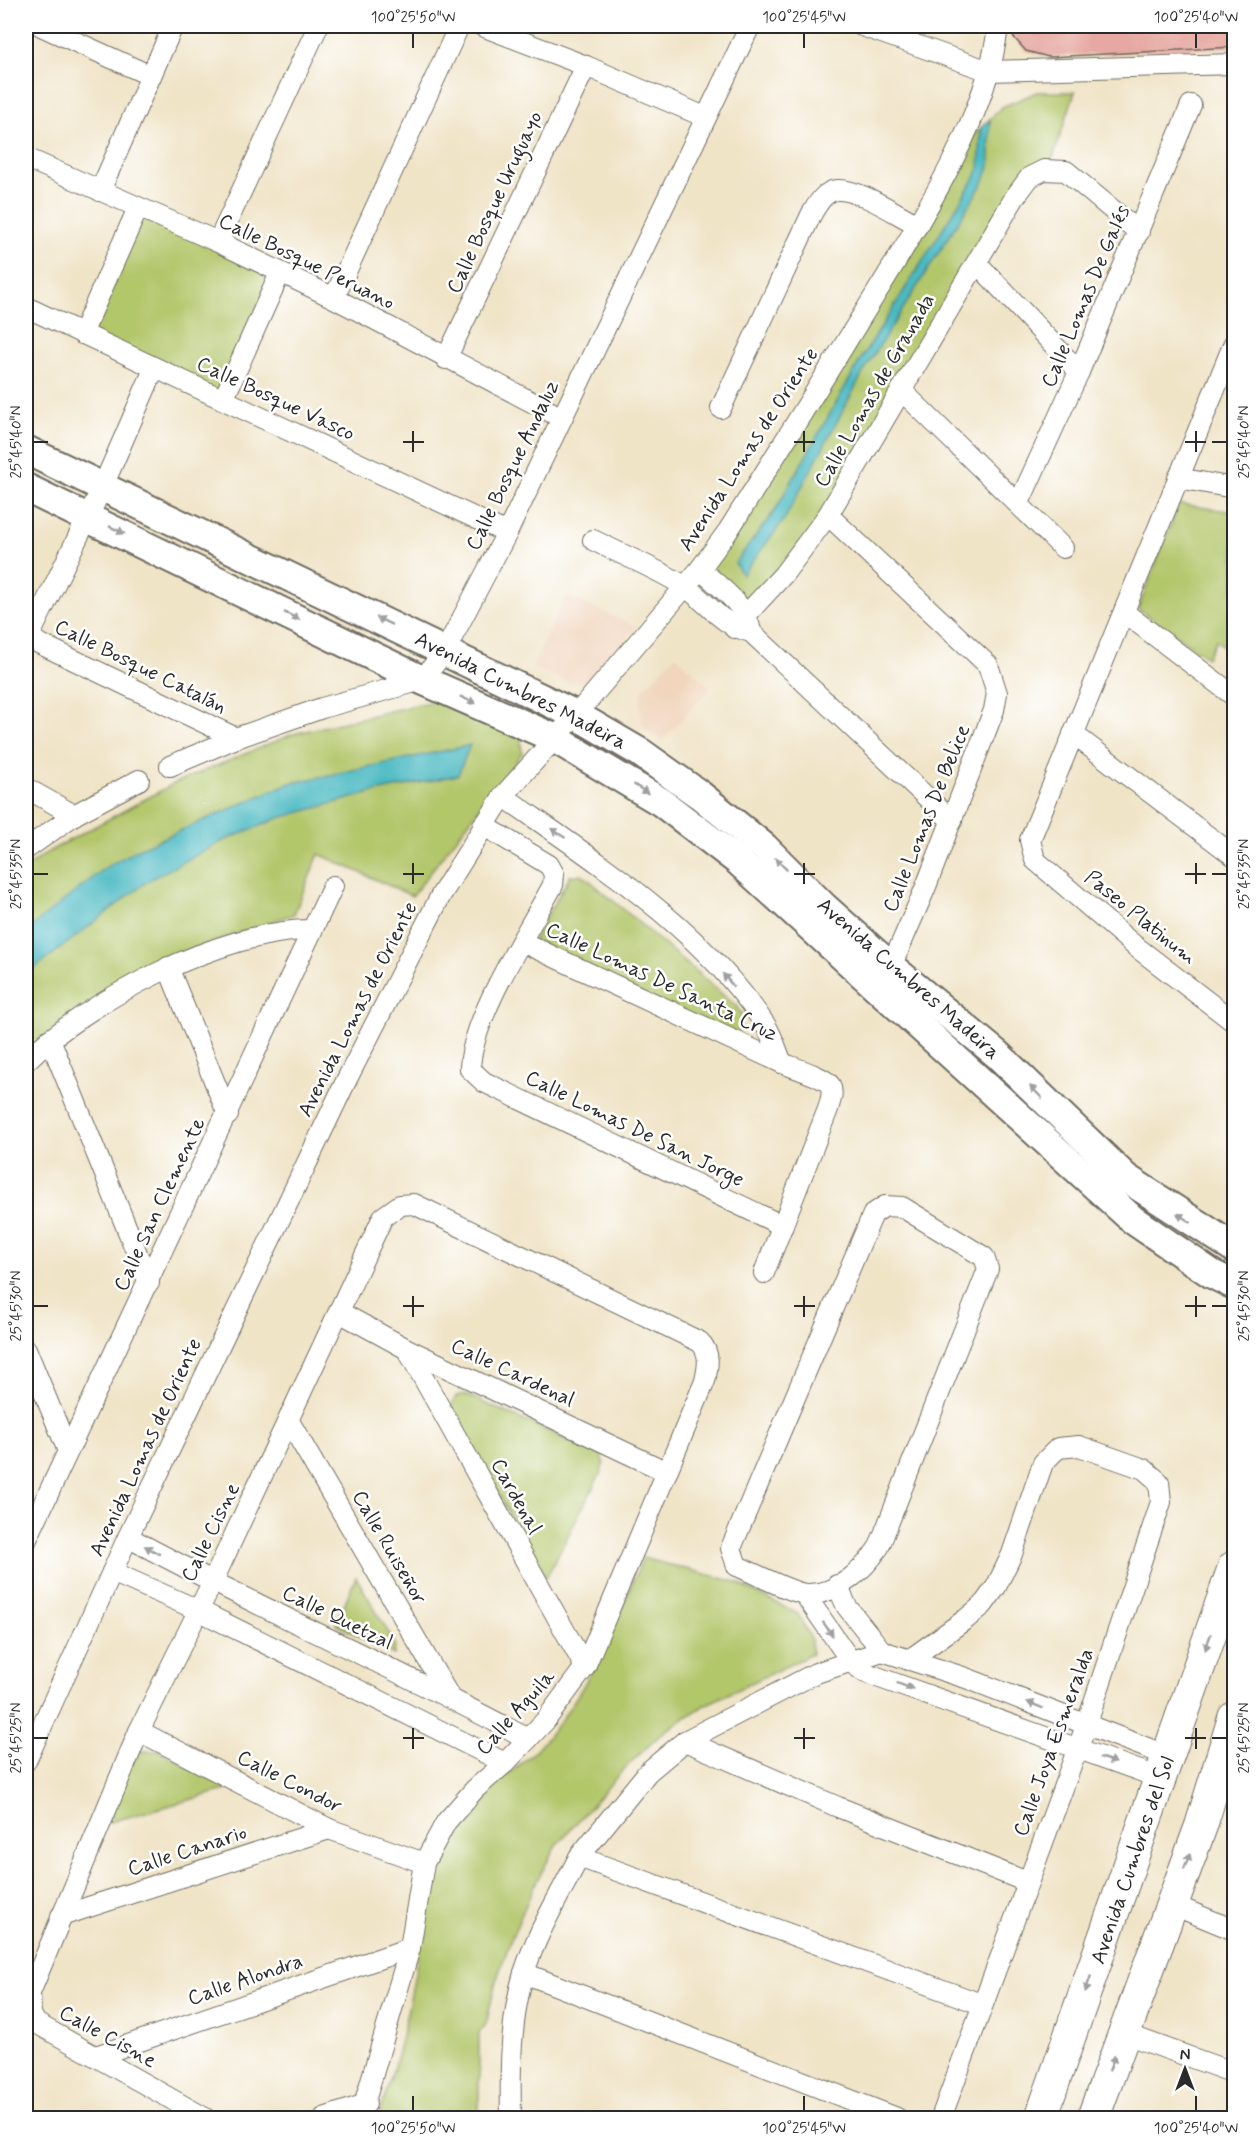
<svg xmlns="http://www.w3.org/2000/svg" width="1260" height="2144" font-family="Mynerve,sans-serif">
	<style>
		.built { fill: #f1d5bd }
		.green { fill: #b2c66a; stroke: #6e784a; stroke-width: 1.5 }
		.water { fill: #4bb9c2; stroke: #3b7276; stroke-width: 1.5 }
		.building { fill: #e6a8a0 }
		.lines { fill: none; stroke-linecap: round; stroke-linejoin: round }
		.street-casing { stroke: #706c62; stroke-width: 22 }
		.secondary-casing { stroke: #706c62; stroke-width: 32 }
		.primary-casing { stroke: #706c62; stroke-width: 34 }
		.street { stroke: #fff; stroke-width: 20 }
		.secondary { stroke: #fff; stroke-width: 28 }
		.primary { stroke: #fff; stroke-width: 32 }
		.oneway { fill: #a0a0a0 }
		.ticks { fill: none; stroke: #2b2b2b; stroke-width: 2 }
		.labels { text-anchor: middle; stroke-width: 5; stroke-linejoin: round; paint-order: stroke }
		.street-label { font-size: 21px; fill: #2b2b2b; stroke: #fff }
		.neatline { fill: none; stroke: #2b2b2b; stroke-width: 2 }
		.ticks-label { font-size: 15px; text-anchor: middle; fill: #2b2b2b }
	</style>
	<rect width="100%" height="100%" fill="#fff"/>
	<filter id="ink" filterUnits="userSpaceOnUse"><feTurbulence type="fractalNoise" baseFrequency=".0167" numOctaves="2"/><feDisplacementMap in="SourceGraphic" scale="12" xChannelSelector="R" yChannelSelector="G"/><feConvolveMatrix kernelMatrix="1 2 1 2 8 2 1 2 1" color-interpolation-filters="sRGB"/></filter>
	<filter id="wash" filterUnits="userSpaceOnUse"><feTurbulence type="fractalNoise" baseFrequency=".008" numOctaves="4" result="noise"/><feDisplacementMap in="SourceGraphic" scale="24" xChannelSelector="R" yChannelSelector="G"/><feGaussianBlur stdDeviation="1.35" result="paint"/><feColorMatrix in="noise" values="0 0 0 0 0 0 0 0 0 0 0 0 0 0 0 0 0 1.4 0 .05"/><feComposite in="paint" operator="in"/></filter>
	<g filter="url(#wash)">
		<rect width="100%" height="100%" fill="#f0e4c7"/>
		<!-- built -->
		<g class="built">
			<path d="M566,595L637,627L590,682L568,683L532,667Z"/>
			<path d="M676,655L711,688L663,740L646,730L641,721L640,702L642,691Z"/>
		</g>
		<!-- green -->
		<g class="green">
			<path d="M1037,92H1075L1049,169L1030,177L828,515L746,614L700,569L974,135L1002,107Z"/>
			<path d="M138,208L280,273L224,398L82,334Z"/>
			<path d="M1179,504L1234,512V655L1216,640L1207,657L1138,609Z"/>
			<path d="M445,698L520,731L522,753L412,896L319,854L294,914L164,959L63,1020L26,1052V868L48,852L175,783L293,734Z"/>
			<path d="M582,874L736,1006L742,1015L740,1030L731,1039L533,940L570,876Z"/>
			<path d="M464,1394L602,1455L604,1463L600,1474L546,1578L450,1410L456,1396Z"/>
			<path d="M643,1558L733,1581L798,1614L811,1639L812,1654L705,1705L662,1733L621,1772L556,1846L534,1886L510,1942L496,1981L487,2020L479,2034V2118H377C395,2073 410,2005 418,1956C424,1919 425,1880 438,1845C455,1802 509,1780 538,1748C590,1691 613,1627 643,1558Z"/>
			<path d="M356,1577L395,1644L394,1655L336,1624Z"/>
			<path d="M143,1751H159L229,1789L99,1825L133,1760Z"/>
		</g>
		<!-- water -->
		<g class="water">
			<path d="M990,119V165L983,183L868,364L784,520L742,575L735,563L774,512L861,359L974,179L979,168L981,128Z"/>
			<path d="M470,745L458,775L371,793L279,818L225,840L149,880L26,975V931L106,867L138,849L287,784Z"/>
		</g>
		<g id="blocks">
			<!-- building -->
			<path class="building" d="M1010,26H1234V47L1049,57L1026,51L1009,32Z"/>
		</g>
	</g>
	<g filter="url(#ink)">
		<use href="#blocks" fill-opacity="0" stroke="#706c62" stroke-width="1.5"/>
		<g class="lines">
			<defs>
				<g id="street">
					<path d="M41,26L151,76"/>
					<path d="M482,26L586,66L705,117"/>
					<path d="M862,26L989,71L1234,64"/>
					<path d="M26,158L218,242L334,298L562,418"/>
					<path d="M100,191L173,26"/>
					<path d="M218,242L318,26"/>
					<path d="M977,263L1079,372"/>
					<path d="M334,298L459,26"/>
					<path d="M26,307L507,533"/>
					<path d="M82,334L138,208"/>
					<path d="M1234,343L1030,840L1035,860L1135,946L1234,1022"/>
					<path d="M446,359L586,66"/>
					<path d="M901,390L1063,548"/>
					<path d="M224,398L280,273"/>
					<path d="M721,408L811,215C817,205 824,191 837,190C858,188 898,215 918,225"/>
					<path d="M1178,478L1234,488"/>
					<path d="M1019,503L1079,372L1191,105"/>
					<path d="M828,515L988,665L997,693L994,710L925,889L886,978"/>
					<path d="M593,540C622,555 656,568 684,586C709,603 719,624 751,632L952,821"/>
					<path d="M700,569C718,586 743,602 750,627"/>
					<path d="M1125,613L1234,696"/>
					<path d="M734,628L783,575L828,515L1015,197L1030,177L1044,170L1066,171L1139,232"/>
					<path d="M26,637L236,738"/>
					<path d="M26,643L103,486L154,369"/>
					<path d="M1073,734L1234,856"/>
					<path d="M170,766L236,738L322,708L422,680L445,651L507,533L750,26"/>
					<path d="M26,788L74,815"/>
					<path d="M503,796C595,861 703,929 766,1026C773,1037 777,1051 782,1063"/>
					<path d="M483,825L549,865L554,874L553,885C528,931 471,1019 470,1069L484,1082L783,1226"/>
					<path d="M26,849L74,815L139,780"/>
					<path d="M522,942L782,1063C792,1067 825,1077 830,1085C834,1093 830,1102 828,1109L764,1273"/>
					<path d="M168,967L228,1115"/>
					<path d="M50,1039L149,1283"/>
					<path d="M26,1061C88,1000 222,930 311,930"/>
					<path d="M885,1206L902,1207L984,1257L988,1269L879,1547C864,1570 837,1595 807,1594C794,1594 752,1572 737,1566L731,1548L873,1214Z"/>
					<path d="M341,1313L407,1349L667,1472"/>
					<path d="M26,1349L68,1451"/>
					<path d="M407,1349L585,1667"/>
					<path d="M289,1421L449,1696"/>
					<path d="M128,1537C259,1609 397,1668 528,1739"/>
					<path d="M26,1541L333,886"/>
					<path d="M112,1572L198,1610L505,1763"/>
					<path d="M837,1585L847,1607L882,1651L966,1678L1168,1756"/>
					<path d="M805,1595L852,1663L866,1673L1160,1778"/>
					<path d="M909,1660L966,1619L983,1605L996,1587L1012,1554L1043,1463L1058,1448L1079,1446L1144,1469L1159,1482L1161,1502L1086,1726L941,2118"/>
					<path d="M139,1731L329,1829L424,1863"/>
					<path d="M685,1741L838,1807L1027,1882"/>
					<path d="M26,1761L128,1537L347,1079L441,895L503,796L576,715L700,569L728,531C773,460 818,388 862,316C912,235 988,120 998,26"/>
					<path d="M1216,1781L1234,1789"/>
					<path d="M579,1857L648,1772L685,1741L816,1673L882,1651"/>
					<path d="M1171,1904L1234,1930"/>
					<path d="M61,1916L329,1829"/>
					<path d="M524,1973L897,2118"/>
					<path d="M1123,2033L1234,2073"/>
					<path d="M96,2056L410,1948"/>
					<path d="M205,2118L36,2023L31,2014L30,1993L139,1731L212,1583L383,1217L400,1205L414,1204L700,1342C711,1353 708,1367 705,1381L585,1667L545,1721L505,1763L475,1789L446,1822L424,1863L410,1948L360,2118"/>
					<path d="M324,2118L366,2104"/>
					<path d="M511,2118C510,2070 510,2020 524,1973C537,1932 560,1895 579,1857L981,2004"/>
				</g>
				<g id="secondary">
					<path d="M26,450L576,715L641,753L700,795L764,847L824,907L891,967L998,1055L1126,1178L1234,1248"/>
					<path d="M26,488L422,680L554,738L661,802L738,861L1133,1220L1212,1274L1234,1285"/>
				</g>
				<g id="primary">
					<path d="M1041,2118L1234,1567"/>
					<path d="M1093,2118L1201,1826L1234,1718"/>
				</g>
			</defs>
			<!-- street casing -->
			<use href="#street" class="street-casing"/>
			<!-- secondary casing -->
			<use href="#secondary" class="secondary-casing"/>
			<!-- primary casing -->
			<use href="#primary" class="primary-casing"/>
			<!-- street -->
			<use href="#street" class="street"/>
			<!-- secondary -->
			<use href="#secondary" class="secondary"/>
			<!-- primary -->
			<use href="#primary" class="primary"/>
		</g>
		<!-- one-way arrows -->
		<defs><path id="oneway-solid" d="M-6-.8H1V-3.2L6.5 0L1 3.2V.8H-6Z" transform="scale(1.5)"/></defs>
		<g class="oneway">
			<use href="#oneway-solid" transform="translate(117 530) rotate(26)"/>
			<use href="#oneway-solid" transform="translate(292 616) rotate(26)"/>
			<use href="#oneway-solid" transform="translate(384 621) rotate(-154)"/>
			<use href="#oneway-solid" transform="translate(468 700) rotate(24)"/>
			<use href="#oneway-solid" transform="translate(641 789) rotate(32)"/>
			<use href="#oneway-solid" transform="translate(558 833) rotate(-147)"/>
			<use href="#oneway-solid" transform="translate(781 864) rotate(-135)"/>
			<use href="#oneway-solid" transform="translate(728 980) rotate(-130)"/>
			<use href="#oneway-solid" transform="translate(1036 1092) rotate(-135)"/>
			<use href="#oneway-solid" transform="translate(1184 1218) rotate(-147)"/>
			<use href="#oneway-solid" transform="translate(152 1550) rotate(-151)"/>
			<use href="#oneway-solid" transform="translate(828 1629) rotate(54)"/>
			<use href="#oneway-solid" transform="translate(1208 1642) rotate(109)"/>
			<use href="#oneway-solid" transform="translate(905 1686) rotate(20)"/>
			<use href="#oneway-solid" transform="translate(1035 1705) rotate(-158)"/>
			<use href="#oneway-solid" transform="translate(1108 1760) rotate(19)"/>
			<use href="#oneway-solid" transform="translate(1187 1861) rotate(-69)"/>
			<use href="#oneway-solid" transform="translate(1088 1984) rotate(109)"/>
			<use href="#oneway-solid" transform="translate(1112 2063) rotate(-70)"/>
		</g>
	</g>
	<!-- ticks -->
	<path class="ticks" d="M413,33V48M804,33V48M1196,33V48M413,431V452M804,431V452M1196,431V452M33,442H48M403,442H424M794,442H815M1185,442H1206M1212,442H1227M413,863V884M804,863V884M1196,863V884M33,874H48M403,874H424M794,874H815M1185,874H1206M1212,874H1227M413,1296V1317M804,1296V1317M1196,1296V1317M33,1306H48M403,1306H424M794,1306H815M1185,1306H1206M1212,1306H1227M413,1728V1749M804,1728V1749M1196,1728V1749M33,1738H48M403,1738H424M794,1738H815M1185,1738H1206M1212,1738H1227M413,2096V2111M804,2096V2111M1196,2096V2111"/>
	<g class="labels">
		<!-- street labels -->
		<g class="street-label">
			<text transform="translate(494 202) rotate(-65)" y="7">Calle Bosque Uruguayo</text>
			<text transform="translate(307 261) rotate(26)" y="7">Calle Bosque Peruano</text>
			<text transform="translate(1085 296) rotate(-67)" y="7">Calle Lomas De Galés</text>
			<text transform="translate(874 390) rotate(-60)" y="7">Calle Lomas de Granada</text>
			<text transform="translate(276 398) rotate(25)" y="7">Calle Bosque Vasco</text>
			<text transform="translate(748 449) rotate(-57)" y="7">Avenida Lomas de Oriente</text>
			<text transform="translate(512 465) rotate(-64)" y="7">Calle Bosque Andaluz</text>
			<text transform="translate(141 666) rotate(26)" y="7">Calle Bosque Catalán</text>
			<text transform="translate(521 690) rotate(27)" y="7">Avenida Cumbres Madeira</text>
			<text transform="translate(926 818) rotate(-68)" y="7">Calle Lomas De Belice</text>
			<text transform="translate(1141 917) rotate(39)" y="7">Paseo Platinum</text>
			<text transform="translate(909 978) rotate(41)" y="7">Avenida Cumbres Madeira</text>
			<text transform="translate(662 981) rotate(25)" y="7">Calle Lomas De Santa Cruz</text>
			<text transform="translate(357 1009) rotate(-63)" y="7">Avenida Lomas de Oriente</text>
			<text transform="translate(635 1128) rotate(26)" y="7">Calle Lomas De San Jorge</text>
			<text transform="translate(159 1204) rotate(-65)" y="7">Calle San Clemente</text>
			<text transform="translate(513 1372) rotate(25)" y="7">Calle Cardenal</text>
			<text transform="translate(145 1447) rotate(-65)" y="7">Avenida Lomas de Oriente</text>
			<text transform="translate(517 1496) rotate(61)" y="7">Cardenal</text>
			<text transform="translate(210 1532) rotate(-64)" y="7">Calle Cisne</text>
			<text transform="translate(390 1547) rotate(60)" y="7">Calle Ruiseñor</text>
			<text transform="translate(338 1617) rotate(26)" y="7">Calle Quetzal</text>
			<text transform="translate(515 1712) rotate(-48)" y="7">Calle Aguila</text>
			<text transform="translate(1053 1742) rotate(-70)" y="7">Calle Joya Esmeralda</text>
			<text transform="translate(290 1781) rotate(27)" y="7">Calle Condor</text>
			<text transform="translate(187 1850) rotate(-18)" y="7">Calle Canario</text>
			<text transform="translate(1132 1860) rotate(-71)" y="7">Avenida Cumbres del Sol</text>
			<text transform="translate(245 1979) rotate(-19)" y="7">Calle Alondra</text>
			<text transform="translate(108 2036) rotate(29)" y="7">Calle Cisne</text>
		</g>
	</g>
	<!-- margin -->
	<rect width="1260" height="2144" fill="none" stroke="#fff" stroke-width="66"/>
	<!-- north arrow -->
	<g transform="translate(1185 2069)" stroke="#ffffff" stroke-width="4.5" paint-order="stroke">
	<path d="M0-4.5L10 22L0 15L-10 22Z" fill="#2b2b2b"/>
	<text y="-9" font-size="16" font-weight="bold" text-anchor="middle" fill="#2b2b2b">N</text>
	</g>
	<rect x="33" y="33" width="1194" height="2078" class="neatline"/>
	<g class="ticks-label">
		<text x="413" y="22">100°25'50"W</text>
		<text x="804" y="22">100°25'45"W</text>
		<text x="1196" y="22">100°25'40"W</text>
		<text transform="translate(16 442) rotate(-90)" y="5">25°45'40"N</text>
		<text transform="translate(1244 442) rotate(-90)" y="5">25°45'40"N</text>
		<text transform="translate(16 874) rotate(-90)" y="5">25°45'35"N</text>
		<text transform="translate(1244 874) rotate(-90)" y="5">25°45'35"N</text>
		<text transform="translate(16 1306) rotate(-90)" y="5">25°45'30"N</text>
		<text transform="translate(1244 1306) rotate(-90)" y="5">25°45'30"N</text>
		<text transform="translate(16 1738) rotate(-90)" y="5">25°45'25"N</text>
		<text transform="translate(1244 1738) rotate(-90)" y="5">25°45'25"N</text>
		<text x="413" y="2133">100°25'50"W</text>
		<text x="804" y="2133">100°25'45"W</text>
		<text x="1196" y="2133">100°25'40"W</text>
	</g>
</svg>
